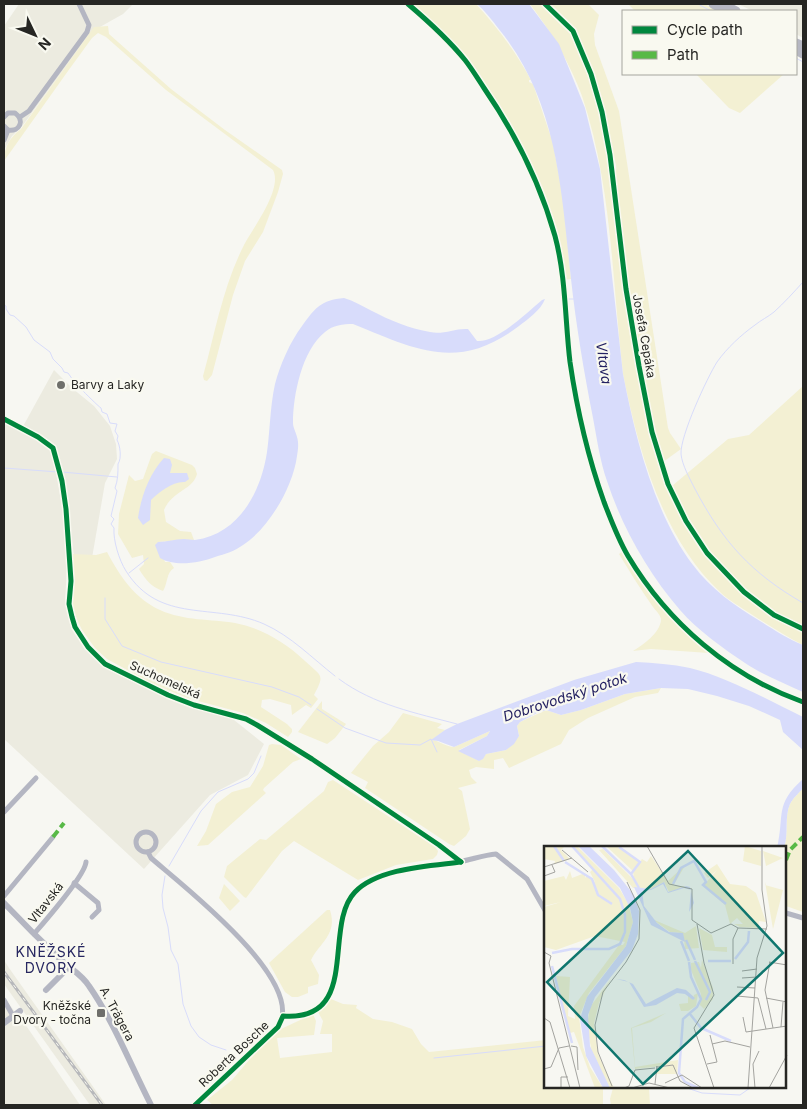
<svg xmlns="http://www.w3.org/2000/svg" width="807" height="1109" font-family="Inter,sans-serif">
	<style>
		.built { fill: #ecebe0 }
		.green { fill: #f3f0d3 }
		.water { fill: #d8dcfb }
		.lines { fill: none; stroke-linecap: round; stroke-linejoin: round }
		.stream { stroke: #d8dcfb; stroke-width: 1 }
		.minor { stroke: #b4b6c2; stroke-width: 5 }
		.tertiary { stroke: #b4b6c2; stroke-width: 6 }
		.primary { stroke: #b6b7c2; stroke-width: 9 }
		.rail-casing { stroke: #b7b8bb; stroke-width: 3 }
		.rail { stroke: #f9f9f0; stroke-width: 1; stroke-dasharray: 4; stroke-linecap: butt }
		.quiet { stroke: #58b947; stroke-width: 4; stroke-dasharray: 8 4; stroke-linecap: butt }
		.cycleway-casing { stroke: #f9f9f0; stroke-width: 8 }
		.cycleway { stroke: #00873e; stroke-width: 5 }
		.poi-dot { fill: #6f6f6b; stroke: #f9f9f0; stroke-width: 2 }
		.labels { text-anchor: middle; stroke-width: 4.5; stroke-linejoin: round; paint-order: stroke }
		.street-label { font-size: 12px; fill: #262623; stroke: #f9f9f0 }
		.poi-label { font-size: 12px; fill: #262623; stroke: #f9f9f0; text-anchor: start }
		.water-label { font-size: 14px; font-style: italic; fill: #252262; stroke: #f9f9f0 }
		.neighbourhood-label { font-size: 14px; letter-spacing: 1px; fill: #272761; stroke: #f9f9f0 }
		.inset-river { fill: none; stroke: #d8dcfb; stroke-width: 2.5 }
		.inset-road { fill: none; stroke: #a3a39f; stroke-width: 1 }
		.view { fill: #0f766e; fill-opacity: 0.15; stroke: #0f766e; stroke-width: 2.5 }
		.inset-edge { fill: none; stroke: #262623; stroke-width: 2.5 }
	</style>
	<rect width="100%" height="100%" fill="#f7f7f2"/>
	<!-- built -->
	<g class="built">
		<path d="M19,4H133L123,14L91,32L23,125L12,136L4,150V26Z"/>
		<path d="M738,4H803V38L796,34V11H753Z"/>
		<path d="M54,370L72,388L94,406L110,426L116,444L117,459L105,483L92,558L74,556L64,481L52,451L66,528L67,565L65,604L92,651L110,669L145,687L208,711L219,712L234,720L264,744L248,775L210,795L144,869L4,739V421L21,430Z"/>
		<path d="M4,960L9,968L106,1105H90L4,984Z"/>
		<path d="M4,998L27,1027L80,1105H4Z"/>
	</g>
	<!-- green -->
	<g class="green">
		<path d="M411,4H476C497,27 516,52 531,80H529V82L533,84L553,143L563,197L571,279L563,280C559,253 555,227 547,202C540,181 530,162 520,143C489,87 460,45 411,4Z"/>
		<path d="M530,4H542L565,24L571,32L587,69L595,93L608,154L623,289L649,424L658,455L674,500L701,548L719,569L761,606L803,632V645C785,636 768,625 751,614C741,607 729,601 720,592C662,538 638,449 623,374C612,281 612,185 582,96C570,63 551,32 530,4Z"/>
		<path d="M550,4H588L599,15L594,34L595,45L619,111L668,428L670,433L681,449L663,462C648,415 641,365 632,316C625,274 618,231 615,188C614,180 617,173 616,165L594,77L577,33L568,21Z"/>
		<path d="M628,4H705L718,11H635Z"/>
		<path d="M108,26L109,34L171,89L225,130L282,170L283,174L278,192L263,232L245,261L233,295L212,375L207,381L204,380L203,376C215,333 223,286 244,245C253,228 283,189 273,170L166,90L106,37L98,33L92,38L68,71L4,161C4,147 10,137 21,129L94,27Z"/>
		<path d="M696,74H784L740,113L729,108Z"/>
		<path d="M803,386V627C744,605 696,543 672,486L728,439L749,435Z"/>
		<path d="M156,451L192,465L195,468L197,474C193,490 173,490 164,510L166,522L180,531L191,532L194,540C181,539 170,542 158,542L165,562H170L174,568C166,573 168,583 163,591C151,587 145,579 139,569L144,564L143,555L132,558L118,534L119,514L129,475L135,481L143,479L152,454Z"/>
		<path d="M623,551L645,586L679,627L709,653L651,649L633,651C643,645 660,633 661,620C661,615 656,611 653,607C641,590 630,572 619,554Z"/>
		<path d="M107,552C120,576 134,598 160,610C184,621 211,619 235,623C262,628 286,643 305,661C322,677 325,674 314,695L318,699L311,708L306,705L292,715L291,705L270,699L262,700L261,707L287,724L292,729V732L288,737L266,723L243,713L187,698L151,683L107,659L95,648L82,630L72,609L74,581L72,554L96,555Z"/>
		<path d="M661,688L658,693L635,697L588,718L569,730L561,744L509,768L503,758L494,760V769L476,767L469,770L471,777L477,783L458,788L462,791L470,829L466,836L454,846L449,844L365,788L368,782L351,773L373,746L389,732L403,713L442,724L437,728L445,730L432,740C440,741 446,747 454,747L490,731L487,736L459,750L479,761L486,754L506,750L519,736L517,726L520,722L546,710L561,715L581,710L625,694Z"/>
		<path d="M322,701V709L346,724L335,738L327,744L298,732Z"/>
		<path d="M272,744L281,745L301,759L293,762L264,788L263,790L266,793L208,845L197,846L206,831L216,804L232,792L250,787L263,766L269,745Z"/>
		<path d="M333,780L435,847L438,851L437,855L433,859L396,865L358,880L294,841L282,851L246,898L244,897L224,877L227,866L260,839L266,840L324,791L328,782Z"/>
		<path d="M803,788V912L786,906V848H784C789,834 784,817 790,804C793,798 799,793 803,788Z"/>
		<path d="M224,884L240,901L230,911L219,898Z"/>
		<path d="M327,910H330C338,935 319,943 311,960L319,975L318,984L308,987V993L298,997H292L285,992L269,963Z"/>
		<path d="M331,999L343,1004L357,1005L356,1008L373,1019L392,1022L412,1029L421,1044L429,1052L546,1040V1088H603V1105H213L207,1100L232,1080L255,1053L281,1029L313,1014L316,1021L314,1035L277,1038L280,1058L332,1052V1034H320L323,1021L318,1012Z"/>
		<path d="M613,1088H649L650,1105H611L610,1099Z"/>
	</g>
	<!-- water -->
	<g class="water">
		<path d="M477,4H529L559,44L585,108L600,169L623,374C635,436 654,514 693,565C711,589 735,606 760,621C774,630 788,639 803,645V692C784,683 763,675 745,663C724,649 697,630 680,610C648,573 622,527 607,481C600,461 597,439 593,418C584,372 576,325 571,279C561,189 558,101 498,28C492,20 485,11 477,4Z"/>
		<path d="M344,298C354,301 362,306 372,311C389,320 411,329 430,332C443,335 455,328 468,329L477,341C496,343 528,312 542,300L545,299C541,310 528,319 519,326C458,372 417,350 353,324C343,324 333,325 325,332C302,350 293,395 293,423C293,428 296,432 297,437C299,443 298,450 297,456C293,487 269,528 243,545C235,551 225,554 215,557C199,563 175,567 160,558L155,545L158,542C167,542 175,539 184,539C188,539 191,540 195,540C239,534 261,492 267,452C270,430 270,407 275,384C280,365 290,342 302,326C315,308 321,300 344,298Z"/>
		<path d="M164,458L170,459L172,465L170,473H187L189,479L185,482C173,481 159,492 151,500L150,520L143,525L138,518C141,497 149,474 164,458Z"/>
		<path d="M636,662C654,663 672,664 690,668C727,677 768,700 803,717V750L783,732L780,720L749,706L717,696L688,689L661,688L625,694L581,710L561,715L546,710L537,713L520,722L517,726L519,736L514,744L506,750L486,754L483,759L479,761L458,751L487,736L490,731L454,747L438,741L431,740L445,730L457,724L574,680Z"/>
		<path d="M803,779V788C799,793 793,798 790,804C784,817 789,834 784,848H777C785,814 774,805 803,779Z"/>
	</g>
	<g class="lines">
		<!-- stream -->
		<g class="stream">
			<path d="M698,4L711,11"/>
			<path d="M796,58L803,62"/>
			<path d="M803,282C794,292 784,303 774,312C768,317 761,320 755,325C741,335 727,348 717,362C707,378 680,436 681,454C682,465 690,479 695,489C723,542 751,573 803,603"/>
			<path d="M568,299H574"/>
			<path d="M4,305L6,306V309L10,315L14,316L26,327L34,340L50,352L53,359L62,368L64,372L68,373L73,380L78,382C80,384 80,387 82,390C84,392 98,406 101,408L102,412L107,414L110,423L117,424L115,431L118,436L117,440C120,445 122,458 118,464C118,473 118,480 115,488L117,491L111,516L114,519L111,524L114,528C113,540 119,560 126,571C160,625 214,602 264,624C291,636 312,658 335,676"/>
			<path d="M4,468L58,472"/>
			<path d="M62,472L117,477"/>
			<path d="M129,573L148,558"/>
			<path d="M105,598V619L122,646L161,662L272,687L299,697L311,705"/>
			<path d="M339,679C374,705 416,713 457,724"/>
			<path d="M317,709L345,728L386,743L420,745L431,739L437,752"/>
			<path d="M169,866L201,811L218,792L248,779L254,773L261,756"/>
			<path d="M165,876L162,895L163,908L168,927L171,950L178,964L183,1004L191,1026L199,1037L211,1045L226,1050"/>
			<path d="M434,1058L546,1046"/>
			<path d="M687,1088L702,1093L740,1095L750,1088"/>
		</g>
		<!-- minor -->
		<g class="minor">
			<path d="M4,117L8,113H15C25,120 20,132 8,130L4,126"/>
			<path d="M20,117L29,111L87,32L89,25L79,4"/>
			<path d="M4,140L8,130"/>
			<path d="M4,419L38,437L53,448L62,481L66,509L71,581L69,604L72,617L75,627L88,647L105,664L168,695L194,705L246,719L257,725L312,759L439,845L461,862"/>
			<path d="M4,812L36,778"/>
			<circle cx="146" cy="842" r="10"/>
			<path d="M148,852L151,858C182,885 308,982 278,1027L195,1105"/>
			<path d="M74,883L98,903L99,910L92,917"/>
			<path d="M4,896L53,837"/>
			<path d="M786,913L803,918"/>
			<path d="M34,934C45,921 85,876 86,862"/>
			<path d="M4,1000L13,1016"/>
			<path d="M283,1016C360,1022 323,929 354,893C376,868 428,867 458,862C471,860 483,855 496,854L527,879L546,912"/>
		</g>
		<!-- tertiary -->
		<g class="tertiary">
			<path d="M4,903C22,922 41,941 61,960C71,969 82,975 89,986C114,1022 131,1066 151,1105"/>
			<path d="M46,990L69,967"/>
			<path d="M4,1023L20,1011"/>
		</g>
		<!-- primary -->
		<g class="primary">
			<path d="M713,4L726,11"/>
			<path d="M723,4L736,11"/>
			<path d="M796,43L803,46"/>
			<path d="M796,50L803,54"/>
		</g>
		<defs>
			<path id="rail" d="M4,972L102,1105"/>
		</defs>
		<!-- rail casing -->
		<use href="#rail" class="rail-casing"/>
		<!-- rail -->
		<use href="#rail" class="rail"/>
		<!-- quiet -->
		<g class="quiet">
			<path d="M53,837L64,823"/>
			<path d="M786,860L790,850L803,837"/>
		</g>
		<defs>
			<g id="cycleway">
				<path d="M408,4C428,21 448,39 465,60C472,69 478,79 484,88C515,133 540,183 555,236C566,277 565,321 570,362C577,410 588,457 604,502C611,520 618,539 628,556C668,623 730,676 803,702"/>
				<path d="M545,4L573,31L591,74L602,112L610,155L626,289L639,366L652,432L668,484L686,521L707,553L744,592L774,615L803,629"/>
				<path d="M4,419L38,437L53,448L62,481L66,509L71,581L69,604L72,617L75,627L88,647L105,664L168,695L194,705L246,719L257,725L312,759L439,845L461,862"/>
				<path d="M195,1105L278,1027L283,1016C362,1022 322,926 355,892C378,868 430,866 461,862"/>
			</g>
		</defs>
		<!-- cycleway casing -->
		<use href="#cycleway" class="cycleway-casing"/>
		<!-- cycleway -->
		<use href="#cycleway" class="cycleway"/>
	</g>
	<!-- markers -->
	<g class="poi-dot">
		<circle cx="61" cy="385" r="5"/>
		<rect x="96" y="1008" width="10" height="10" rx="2.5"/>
	</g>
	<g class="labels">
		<!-- street labels -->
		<g class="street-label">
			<text transform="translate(644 336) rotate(80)" y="4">Josefa Cepáka</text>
			<text transform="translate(165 680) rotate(24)" y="4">Suchomelská</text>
			<text transform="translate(46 903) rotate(-52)" y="4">Vltavská</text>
			<text transform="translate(117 1014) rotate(62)" y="4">A. Trägera</text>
			<text transform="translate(234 1054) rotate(-43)" y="4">Roberta Bosche</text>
		</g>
		<!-- poi labels -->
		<g class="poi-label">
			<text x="71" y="389">Barvy a Laky</text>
			<text x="91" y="1010" text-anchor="end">Kněžské<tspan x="91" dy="14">Dvory - točna</tspan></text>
		</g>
		<!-- water labels -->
		<g class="water-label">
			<text transform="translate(604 363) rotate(82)" y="5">Vltava</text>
			<text transform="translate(565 697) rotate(-18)" y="5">Dobrovodský potok</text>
		</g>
		<!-- neighbourhood labels -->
		<g class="neighbourhood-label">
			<text x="51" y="957">KNĚŽSKÉ<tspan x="51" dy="16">DVORY</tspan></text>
		</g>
	</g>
	<!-- overview -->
	<g transform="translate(544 846)">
		<rect width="242" height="242" fill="#f7f7f2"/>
		<path d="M0,0H21L17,4L26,13L10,18L11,15L0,13ZM28,0H33L75,42L84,57L89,76L82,100L45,147L35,171L39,201L46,221L59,242H51L30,186L26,187L27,197L12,130L26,131L24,170L31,173L30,160L75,99H79L81,96L51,90L12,104L0,101V61L17,56L0,60V35L20,30L22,34L26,25L28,32L41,27V32L43,29L51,36L46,26L49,23ZM62,0L74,1L96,16L98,13L103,16L107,10L124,35L142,18L129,40H143L125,46L120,36L107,43L89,42L55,4L59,3L90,34L89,25ZM201,0L217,5V20L199,15ZM219,5L239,12L222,20ZM173,18L186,38L202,40L212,47L222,76L215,75L214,82L196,81L190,78H199L193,72L186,78L181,59L159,40L173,24L164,32L160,27ZM221,36V39L239,44L229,83ZM108,73L141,87L152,80L155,102L141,103L140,93L133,89L137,87L126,86ZM155,82L168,89L171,101H183V106L159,104ZM158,114L169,142V153L160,163L156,159L157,148L147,124V117L155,116L157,122ZM67,133L55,157L50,178L54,208L70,242H66L48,207L43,180L46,161ZM144,149L149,154L150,149L154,147L152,160L144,165H137L135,158L144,157ZM122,167L107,176L88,182L91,221L134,214L133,228H112L115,222L129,219L132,223L129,219L91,223L87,182Z" fill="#f3f0d3"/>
		<path d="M34,0H45L70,24L90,49L95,65L94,88L88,104L51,151L44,169L46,200L66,242H59L42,210L36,173L43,151L82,100L89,76L86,62L76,42ZM120,36L124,46L142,40L146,41L150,57L145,66L147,44L140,42L124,47L119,38L107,44L98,45L100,60L113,77L125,86L139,87L141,96L107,79L90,41L107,43ZM72,133L80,134L89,138L102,158L133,142L142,144L151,152L149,154L141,148L133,147L112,159L100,161L85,136Z" fill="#d8dcfb"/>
		<path class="inset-river" d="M10,0L20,15M58,0L87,28L95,42M75,1L96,16L87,28M21,16L48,33L54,49L68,58M129,38L137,22L150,15L162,36L159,39L182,58M142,94L151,114M137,95L145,115M8,107L28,103H65L76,98L81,86V69L76,53L28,0M191,113L204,96L205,85M151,115L166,146L162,154M164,115H187M145,116L147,131L157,153L153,161L139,173L135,227L141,236L154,242M8,120L28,197M146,168L157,182L187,195"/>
		<path class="inset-road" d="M103,0L125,38L148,43V74L167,87L187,78L194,82M18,4L44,26M0,21L28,12M0,30L11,26L8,19M153,78L160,117L170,149L150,182L170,242M194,82L223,83M0,106L7,110L5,117L36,242M225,116L243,119M226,116L221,144L229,182M189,118V93L194,82M198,125L213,123M198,132L213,131M193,141L211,142M193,150L214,152L222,183M222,152L243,156M199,171L202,186L243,180M0,172L6,176L26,242M237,181L239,156M168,198L181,195L206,201M27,200L33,201L34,224M163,218L173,216L166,189M114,221L129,219L136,235L149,242M0,223L7,221L15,202L25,200M121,237L138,229L158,242M111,238L113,220V224M68,240L54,206L51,179L59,146L82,116L95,93L96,64L83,36M17,242V231H24M80,242L85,240L91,224L111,222M88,242L105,237L126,242M177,242H196M204,242L213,112L223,80L218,44V0M211,242L209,218L215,205M225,242L243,209"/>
		<path class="view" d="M144,5L239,107L99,238L3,136Z"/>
		<rect width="242" height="242" class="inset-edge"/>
	</g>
	<!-- border -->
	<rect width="807" height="1109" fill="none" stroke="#262623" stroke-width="10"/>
	<!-- legend -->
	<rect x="622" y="10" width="175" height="65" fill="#f9f9f0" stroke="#a5a59e"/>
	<rect x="632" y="26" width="25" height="8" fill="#00873e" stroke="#a5a59e"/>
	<text x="667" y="35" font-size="15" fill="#262623">Cycle path</text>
	<rect x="632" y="51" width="25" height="8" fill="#58b947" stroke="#a5a59e"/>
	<text x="667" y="60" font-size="15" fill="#262623">Path</text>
	<!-- north arrow -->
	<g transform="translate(35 35) rotate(133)" stroke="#f9f9f0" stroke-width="4" paint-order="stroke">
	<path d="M0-4L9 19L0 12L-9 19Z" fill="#262623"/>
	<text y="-8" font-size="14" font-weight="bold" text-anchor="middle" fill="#262623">N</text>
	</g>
</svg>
